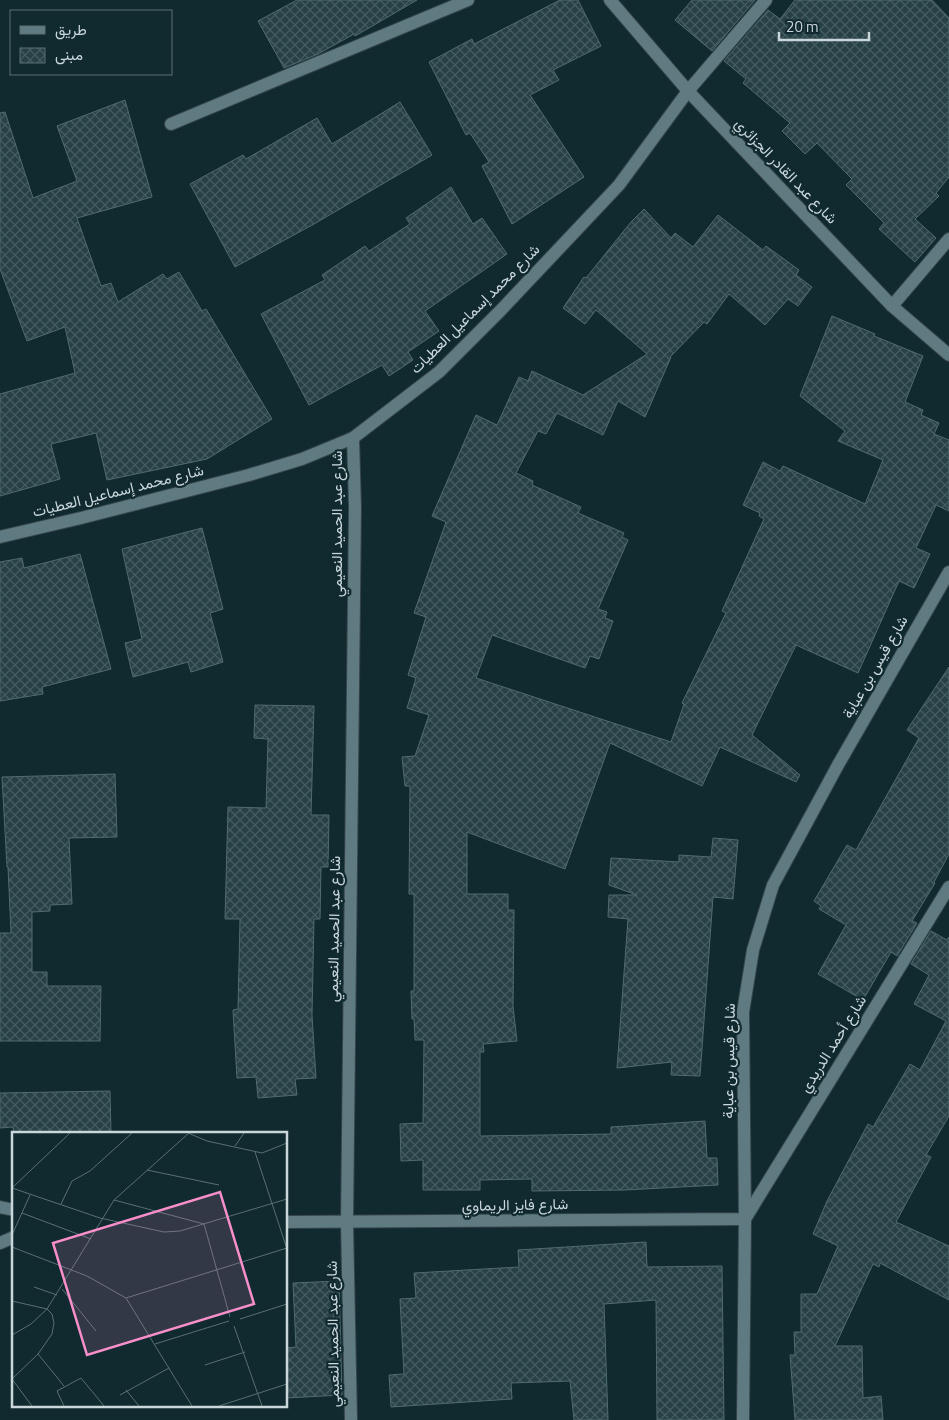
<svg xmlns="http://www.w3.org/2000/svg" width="949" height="1420" font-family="'Titillium Web',Vazirmatn,sans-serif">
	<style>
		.building { fill: url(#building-cross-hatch); stroke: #506b71 }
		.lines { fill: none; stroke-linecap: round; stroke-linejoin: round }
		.minor-casing { stroke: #34454a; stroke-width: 14 }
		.minor { stroke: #5f7a80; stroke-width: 12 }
		.labels { text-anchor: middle; stroke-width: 4.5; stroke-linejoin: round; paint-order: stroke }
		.street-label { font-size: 15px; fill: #c9d7db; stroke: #102a2f }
		.inset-road { fill: none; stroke: #5a6f74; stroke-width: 1 }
		.view { fill: #f98fca; fill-opacity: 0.15; stroke: #f98fca; stroke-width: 2.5 }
		.inset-edge { fill: none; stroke: #c9d7db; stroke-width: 2.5 }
	</style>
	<defs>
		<pattern id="building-cross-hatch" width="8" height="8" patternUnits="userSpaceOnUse" patternTransform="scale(1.25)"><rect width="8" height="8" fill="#274146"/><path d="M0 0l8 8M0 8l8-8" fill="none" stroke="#455c60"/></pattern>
	</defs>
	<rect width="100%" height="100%" fill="#102a2f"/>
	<!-- building -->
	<g class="building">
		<path d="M297,0H417L355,36L354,34L318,54L284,68L258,21Z"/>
		<path d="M560,0H578L601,46L553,70L559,80L530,95L584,177L512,224L482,166L489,162L470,133L466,135L429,62L472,39L474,44Z"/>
		<path d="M692,0H755L712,51L675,20Z"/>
		<path d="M795,0H932L949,18V177L936,193L939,196L915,219L936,238L915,262L879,229L884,223L846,185L852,179L817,143L805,154L782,131L790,123L743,83L746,79L724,61L768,10L780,19Z"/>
		<path d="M125,100L152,197L77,218L101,286L111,283L118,302L163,274L167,279L179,272L202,311L206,309L272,419L207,459L107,480L96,433L51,444L60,479L0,496V394L75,373L65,327L27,341L0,269V113L5,112L33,198L77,181L57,126Z"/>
		<path d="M400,102L432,155L314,224L235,267L190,184L243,155L246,159L317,118L332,144Z"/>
		<path d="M451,187L473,224L482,218L507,254L425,311L439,331L408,352L413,360L389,376L382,365L309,405L261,314L325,280L322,275L365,246L369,251L410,224L406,218Z"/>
		<path d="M644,209L671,238L675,233L693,247L718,215L763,250L766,246L799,270L796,275L812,287L798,306L788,299L765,325L729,294L707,324L704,322L670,357H671L645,417L618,401L603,435L557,413L546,434L538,431L516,473L533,481L532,485L581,507L578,513L624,533L622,537L628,540L598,609L607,612L605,618L613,621L599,659L590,656L585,668L492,635L476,678L671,742L684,704L682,703L726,613L722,611L764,519L759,516L760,513L743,505L763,462L780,471L783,466L865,504L883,460L838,441L845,431L800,396L832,316L875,334L874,336L923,356L905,402L923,410L921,415L939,423L934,434L949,440V511L936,505L916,548L930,554L914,588L899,581L858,673L796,645L752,735L800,775L796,782L720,747L702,786L610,743L565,869L467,832V894H508V910H514L513,1006L517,1041L483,1044L484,1052H480V1136L611,1134V1127L705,1121L707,1158H717L718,1185L625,1190L532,1191V1179L480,1180V1190H423V1160L401,1161L400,1124L423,1123L424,1040H415L414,1019H412L411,991H414V894H409L410,786H405L402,757L415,756L429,715L407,708L416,678L408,675L426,617L414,613L446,522L432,516L476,415L497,425L519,377L528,381L532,371L583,395L647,354L596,310L585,324L563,308L584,277L586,278L631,222Z"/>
		<path d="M202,528L223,609L210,613L223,662L191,672L188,662L133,677L125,643L142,639L122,549Z"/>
		<path d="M80,554L111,669L42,687L43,694L0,701V562L22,558L24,568Z"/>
		<path d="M949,667V854L934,882L935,883L912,921L917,923L897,956L891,952L863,1000L818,974L846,925L819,909L821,906L814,901L847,845L856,850L919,738L907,730Z"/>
		<path d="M255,705L314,706L311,815H329L328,867H321L320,919H314L312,1015L316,1078L295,1079L297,1095L258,1098L256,1077L237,1078L233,1010L238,1009L240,919H225L228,807L266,808L268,739L254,738Z"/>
		<path d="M115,774L117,837L69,838L72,904L50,905V911L32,912V972H47V986H101L100,1041H0V933H11L8,867H7L2,777Z"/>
		<path d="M713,838L738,840L733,899L713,897L700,1076L671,1075L672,1062L617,1068L628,919L608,917L609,895H637L609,885L611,858L679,862V855L711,857Z"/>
		<path d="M931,931L947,940L949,937V1116L926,1155L931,1157L896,1222L949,1246V1300L880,1263L879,1267L873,1264L835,1346H862L863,1398L881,1396L883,1420H795L790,1355H795L794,1332H801V1294H817L838,1246L813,1234L827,1201L868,1124L873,1127L910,1064L920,1070L946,1021L914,1004L929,975L911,964Z"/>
		<path d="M110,1091L111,1134H14L13,1127L0,1128V1093Z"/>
		<path d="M646,1242L647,1267L722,1266L724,1420H657L656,1300L604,1304L608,1420H574L570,1381L511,1383L512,1399L391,1407L389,1375L404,1374L400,1299L416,1298L414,1273L519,1267L518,1250Z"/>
		<path d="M339,1281L342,1395L286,1398V1348L296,1347L293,1283Z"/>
	</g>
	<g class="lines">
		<defs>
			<g id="minor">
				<path d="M610,0L688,91L892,306L949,355"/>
				<path d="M171,124L468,0"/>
				<path d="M892,306L949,239"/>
				<path d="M0,537L81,518L249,475L302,459L353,438L439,372L501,310L619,185L688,91L766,0"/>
				<path d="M0,1207L14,1210"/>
				<path d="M286,1222L745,1219L949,887"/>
				<path d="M0,1243L14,1237"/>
				<path d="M351,1420L347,1223L355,507L353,438"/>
				<path d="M743,1420L745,1219L743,1012L753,950L773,885L838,765L949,572"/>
			</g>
		</defs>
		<!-- minor casing -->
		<use href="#minor" class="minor-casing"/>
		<!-- minor -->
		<use href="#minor" class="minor"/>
	</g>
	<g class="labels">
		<!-- street labels -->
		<g class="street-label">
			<text transform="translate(786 171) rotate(46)" y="5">شارع عبد القادر الجزائري</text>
			<text transform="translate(475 309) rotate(-45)" y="5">شارع محمد إسماعيل العطيات</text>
			<text transform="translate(118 491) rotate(-14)" y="5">شارع محمد إسماعيل العطيات</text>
			<text transform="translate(337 524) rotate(-90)" y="5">شارع عبد الحميد النعيمي</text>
			<text transform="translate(875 667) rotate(-60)" y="5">شارع قيس بن عباية</text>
			<text transform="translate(334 929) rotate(-89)" y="5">شارع عبد الحميد النعيمي</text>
			<text transform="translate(833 1044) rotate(-58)" y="5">شارع أحمد الدريدي</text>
			<text transform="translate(729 1061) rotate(-89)" y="5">شارع قيس بن عباية</text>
			<text transform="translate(515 1205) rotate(-1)" y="5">شارع فايز الريماوي</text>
			<text transform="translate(333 1334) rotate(-91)" y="5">شارع عبد الحميد النعيمي</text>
		</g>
	</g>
	<!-- overview -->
	<g transform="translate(12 1132)">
		<rect width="275" height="275" fill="#102a2f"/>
		<path class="inset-road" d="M176,1L195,9L250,21L275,11M223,14L232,1M243,20L275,117M135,38L207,53M0,56L88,86L152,100L168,99L275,67M0,56L58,1M102,68L192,92L218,185M49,72L60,49L78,39L120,1M10,81L79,107M0,103L18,63M0,115L75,144L114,166L180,274M22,155L45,163M50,157L84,199M114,166L275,116M0,169L35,177L40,182L42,191L40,202L26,222L0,247M228,187L275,172M222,194L250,274M0,203L19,192L35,177L102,68L177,1M143,212L217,189M26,222L52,254M193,233L233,220M0,247L20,274M114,258L127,274M108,263L157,236M52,274L45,259L69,246L92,274M207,274L275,252"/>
		<path class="view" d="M208,60L242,172L75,223L41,111Z"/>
		<rect width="275" height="275" class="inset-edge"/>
	</g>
	<!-- legend -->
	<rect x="10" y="10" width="162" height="65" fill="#102a2f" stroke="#5a6f74"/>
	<rect x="20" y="26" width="25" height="8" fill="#5f7a80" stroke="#5a6f74"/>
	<text x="55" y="35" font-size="15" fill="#c9d7db">طريق</text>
	<rect x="20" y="48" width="25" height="15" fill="url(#building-cross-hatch)" stroke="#5a6f74"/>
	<text x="55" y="60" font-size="15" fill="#c9d7db">مبنى</text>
	<!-- scale -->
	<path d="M779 32v8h90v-8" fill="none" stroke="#c9d7db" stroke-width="2.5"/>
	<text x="786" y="32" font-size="15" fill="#c9d7db" stroke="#102a2f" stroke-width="4" paint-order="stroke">20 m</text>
</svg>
